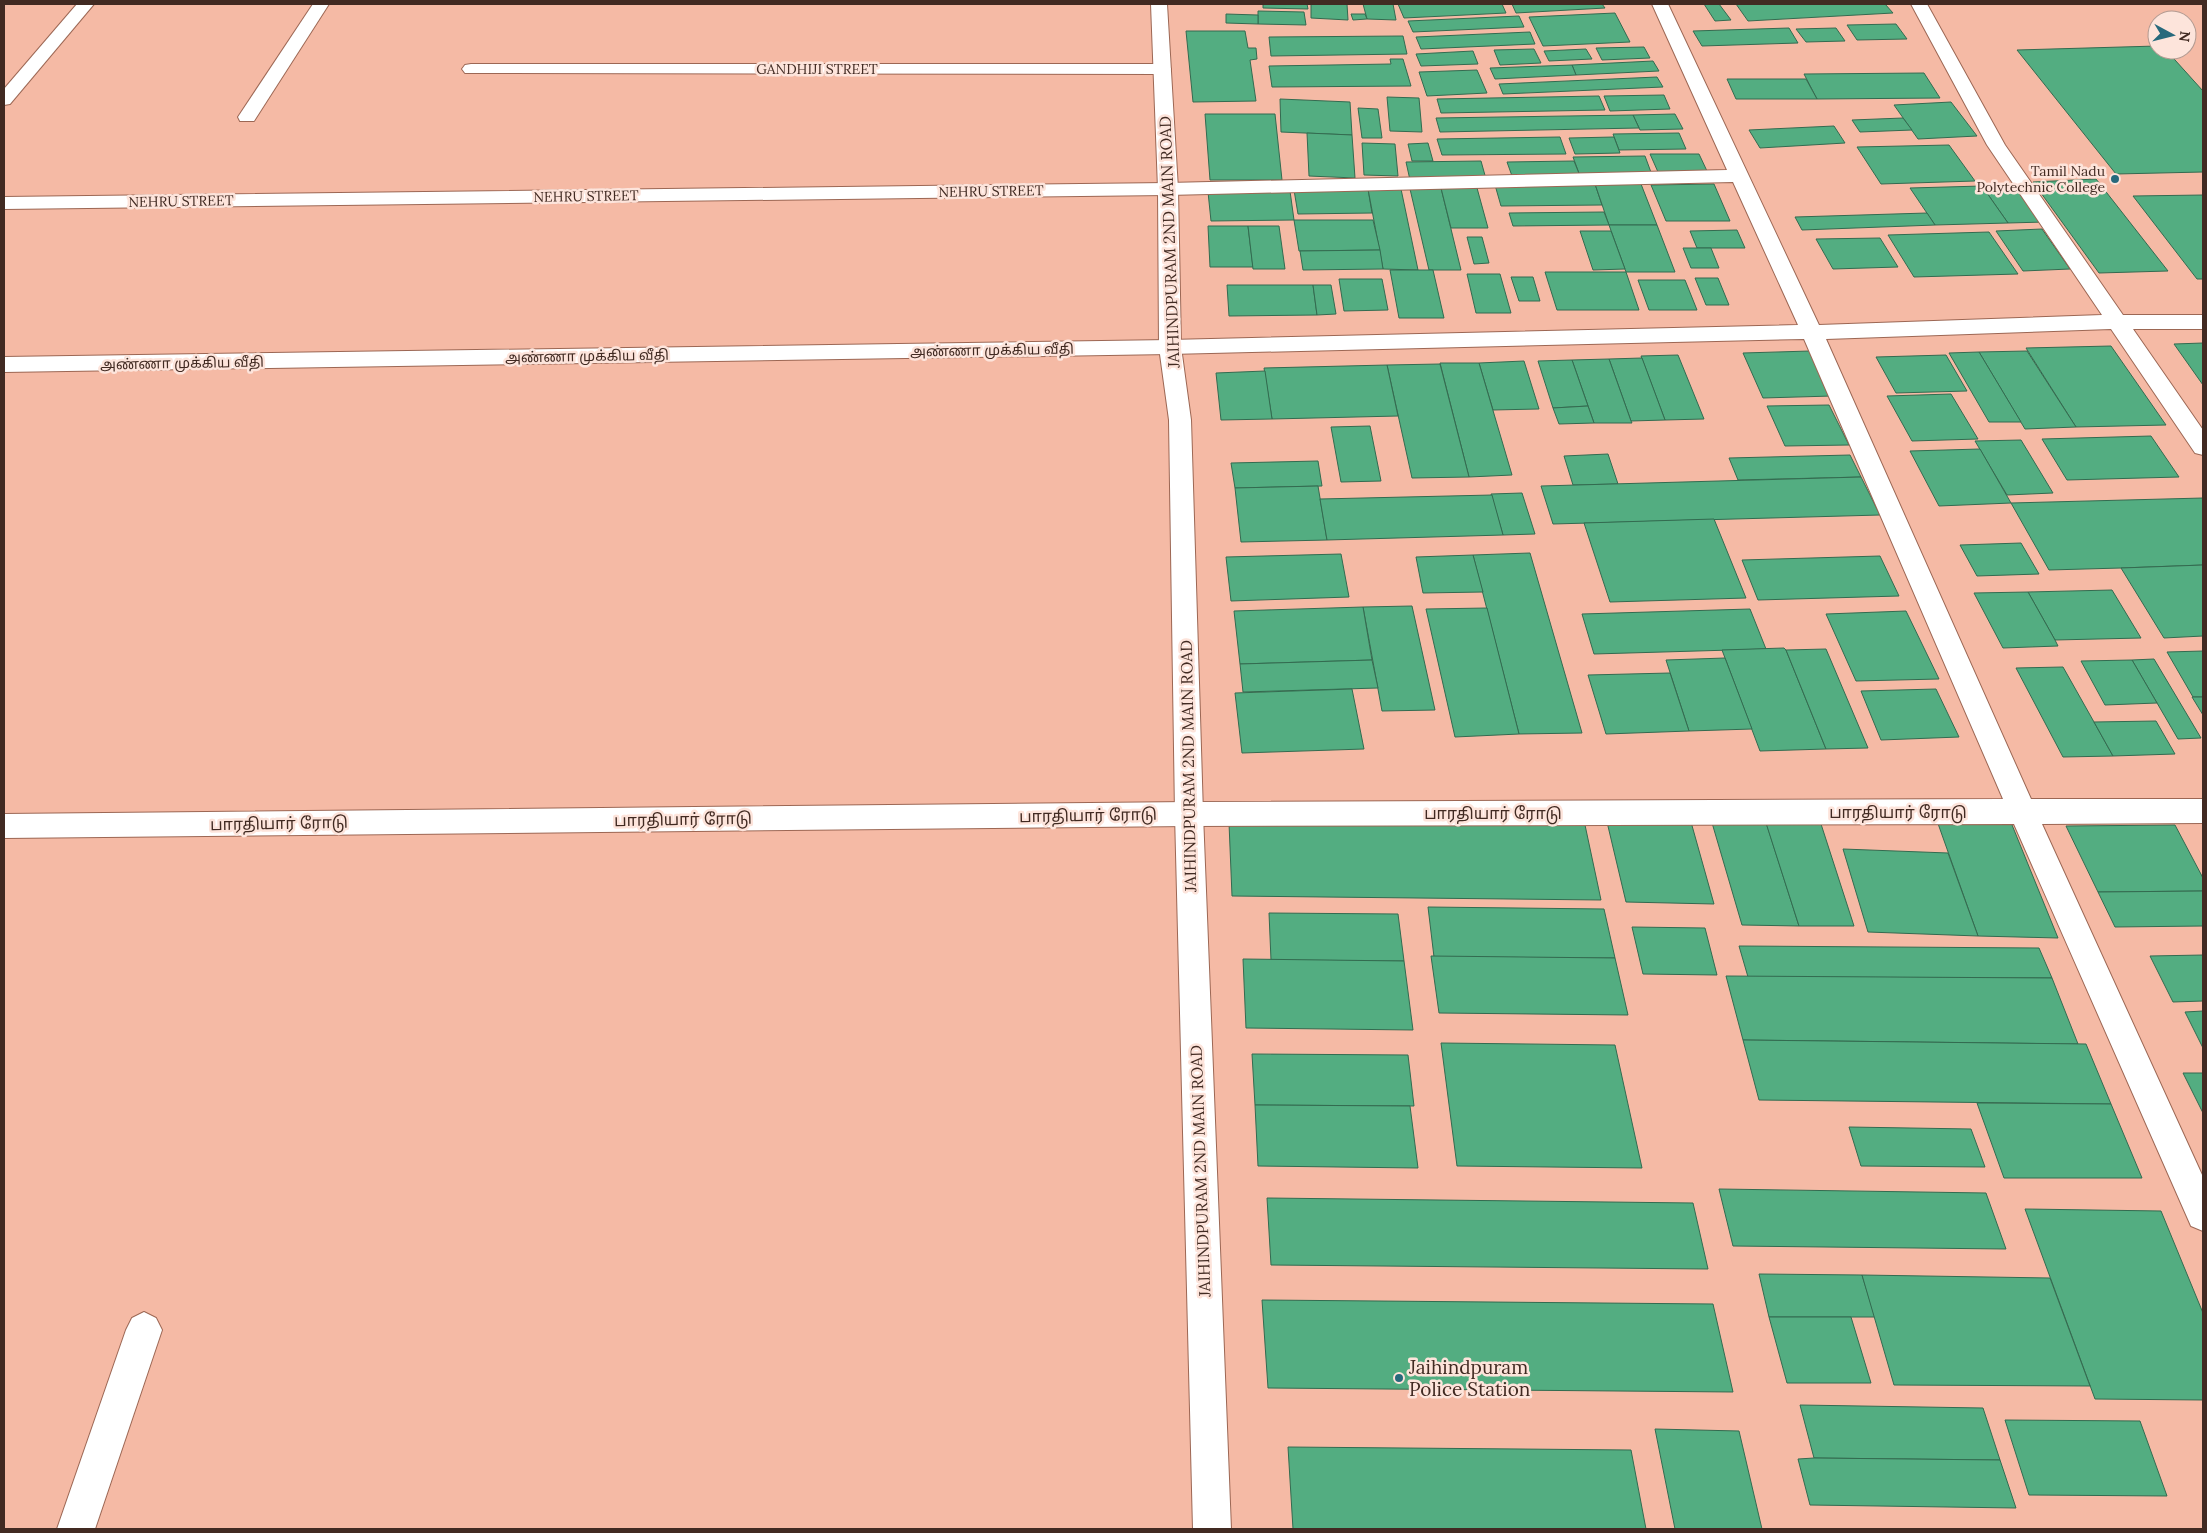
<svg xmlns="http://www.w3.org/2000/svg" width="2207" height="1533" font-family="Lora,'Noto Sans Tamil',serif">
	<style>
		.building { fill: #53ad81; stroke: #336b50 }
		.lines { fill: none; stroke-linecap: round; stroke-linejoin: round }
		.minor-casing { stroke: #9c6754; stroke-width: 2 }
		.tertiary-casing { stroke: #9c6754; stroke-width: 2 }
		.minor { fill: #fff; fill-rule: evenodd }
		.tertiary { fill: #fff; fill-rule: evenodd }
		.poi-dot { fill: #27697c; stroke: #fde4db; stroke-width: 2 }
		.labels { text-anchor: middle; stroke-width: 5; stroke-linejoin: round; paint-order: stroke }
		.far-street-label { font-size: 14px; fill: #412a22; stroke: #fde4db }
		.far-poi-label { font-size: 14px; fill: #412a22; stroke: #fde4db; text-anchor: end }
		.street-label { font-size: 16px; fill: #412a22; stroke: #fde4db }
		.near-poi-label { font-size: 19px; fill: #412a22; stroke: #fde4db; text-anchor: start }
	</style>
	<rect width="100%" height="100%" fill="#f5baa5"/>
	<!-- building -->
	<g class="building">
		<path d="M1263,4H1307L1308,9L1263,8Z"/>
		<path d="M1311,4H1347L1348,20L1311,18Z"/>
		<path d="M1363,4H1393L1396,20L1367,19Z"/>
		<path d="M1398,4H1502L1506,13L1404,18Z"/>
		<path d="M1512,4H1602L1605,8L1516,13Z"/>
		<path d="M1704,4H1719L1731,20L1715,21Z"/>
		<path d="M1736,4H1885L1893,13L1748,21Z"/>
		<path d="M1258,11L1304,12L1306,25L1258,24Z"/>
		<path d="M1615,13L1630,42L1543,46L1529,17Z"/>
		<path d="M1226,14L1258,15V24L1226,23Z"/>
		<path d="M1351,14H1365L1367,19L1353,20Z"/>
		<path d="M1519,16L1524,27L1413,32L1408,21Z"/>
		<path d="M1896,24L1907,39L1857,40L1847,25Z"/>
		<path d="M1789,28L1798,43L1702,46L1693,31Z"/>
		<path d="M1836,28L1845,41L1806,42L1796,29Z"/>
		<path d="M1186,31H1245L1248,48H1256L1257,59L1250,60L1256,101L1193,102Z"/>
		<path d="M1530,32L1535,44L1421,49L1416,37Z"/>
		<path d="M1403,36L1407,54L1271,56L1269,37Z"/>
		<path d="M2157,46V50H2166L2203,91V172L2116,174L2017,50Z"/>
		<path d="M1644,47L1650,58L1602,60L1596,48Z"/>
		<path d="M1534,49L1541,63L1500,65L1494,50Z"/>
		<path d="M1586,49L1592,59L1549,61L1544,51Z"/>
		<path d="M1473,51L1478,64L1421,66L1416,54Z"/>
		<path d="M1390,59H1403L1411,86L1272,87L1269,66L1391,64Z"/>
		<path d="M1653,61L1659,71L1576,75L1572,65Z"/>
		<path d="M1572,65L1576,75L1495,79L1490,68Z"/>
		<path d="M1477,70L1487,93L1427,96L1419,72Z"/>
		<path d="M1924,73L1940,98L1817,99L1804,74Z"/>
		<path d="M1657,77L1663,87L1503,94L1499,84Z"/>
		<path d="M1727,79H1806L1817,99H1736Z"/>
		<path d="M1664,95L1670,109L1610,111L1604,96Z"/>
		<path d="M1599,96L1605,110L1441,113L1437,99Z"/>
		<path d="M1387,97L1419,98L1422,132L1390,131Z"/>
		<path d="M1280,99L1350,102L1352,135L1281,132Z"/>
		<path d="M1951,102L1977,136L1918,139L1894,105Z"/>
		<path d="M1358,108L1378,109L1382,138H1362Z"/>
		<path d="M1205,114H1275L1282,180H1210Z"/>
		<path d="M1675,114L1683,129L1640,130L1633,115Z"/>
		<path d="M1633,115L1639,128L1440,132L1436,118Z"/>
		<path d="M1903,118L1912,130L1860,132L1852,120Z"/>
		<path d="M1834,126L1845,143L1760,148L1749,130Z"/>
		<path d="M1307,133L1352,135L1355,178L1309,176Z"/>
		<path d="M1679,133L1686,149L1619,150L1613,134Z"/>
		<path d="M1560,137L1566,154L1442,155L1437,139Z"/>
		<path d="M1614,137L1620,153L1575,154L1569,138Z"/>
		<path d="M1362,143L1395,144L1398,176L1364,175Z"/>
		<path d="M1428,143L1433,161H1412L1408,144Z"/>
		<path d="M1949,145L1975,181L1881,184L1857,147Z"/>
		<path d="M1650,154H1699L1707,171L1658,172Z"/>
		<path d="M1645,156L1652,175L1580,176L1573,157Z"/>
		<path d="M1481,161L1486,179L1410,180L1406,162Z"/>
		<path d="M1574,161L1580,176H1512L1507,162Z"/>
		<path d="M2096,179L2168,271L2099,273L2033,182Z"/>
		<path d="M1595,184L1602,205L1501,206L1495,185Z"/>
		<path d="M1595,184H1641L1657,225H1609Z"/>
		<path d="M1714,184L1730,221H1666L1651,185Z"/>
		<path d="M2019,185L2045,222L2008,223L1982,186Z"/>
		<path d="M1982,186L2008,223L1935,225L1910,188Z"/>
		<path d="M1441,188L1461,270H1429L1410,189Z"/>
		<path d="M1441,188H1477L1488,228H1451Z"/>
		<path d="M1368,189L1372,213L1298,214L1294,190Z"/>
		<path d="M1368,189H1401L1418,270L1383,269Z"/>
		<path d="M1290,191L1294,220L1211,221L1208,192Z"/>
		<path d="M2203,195V279H2197L2133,196Z"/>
		<path d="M1604,212L1609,225L1513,226L1509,213Z"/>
		<path d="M1927,213L1935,225L1802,230L1795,217Z"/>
		<path d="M1294,220H1373L1380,250L1299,251Z"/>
		<path d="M1609,225H1657L1675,272H1626Z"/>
		<path d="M1208,226H1248L1253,267H1210Z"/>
		<path d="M1248,226H1279L1285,269H1253Z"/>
		<path d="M2042,229L2070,269L2023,271L1996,231Z"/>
		<path d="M1737,230L1745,248H1697L1690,231Z"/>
		<path d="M1580,231H1611L1625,269L1593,270Z"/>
		<path d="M1989,232L2018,274L1914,277L1888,235Z"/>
		<path d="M1467,237H1482L1489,263L1474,264Z"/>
		<path d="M1880,238L1898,267L1833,269L1816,239Z"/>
		<path d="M1683,248H1711L1719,268H1691Z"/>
		<path d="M1380,250L1383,269L1303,270L1300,251Z"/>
		<path d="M1390,270H1433L1444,318H1399Z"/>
		<path d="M1545,272H1626L1639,310H1557Z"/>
		<path d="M1467,274H1500L1511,313H1476Z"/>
		<path d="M1511,277H1533L1540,301H1519Z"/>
		<path d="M1695,278H1718L1729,305H1706Z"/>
		<path d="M1339,279H1382L1388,310L1344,311Z"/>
		<path d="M1638,280H1685L1697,310H1649Z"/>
		<path d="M1227,285H1313L1317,315L1229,316Z"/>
		<path d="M1313,285H1331L1336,314L1317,315Z"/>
		<path d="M2203,343V385L2174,344Z"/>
		<path d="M2111,346L2166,425L2076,427L2026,348Z"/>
		<path d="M1810,351L1832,396L1763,398L1743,353Z"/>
		<path d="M2027,351L2076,427L2025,429L1979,352Z"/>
		<path d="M1979,352L2021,422H1989L1949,353Z"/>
		<path d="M1678,355L1704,419L1665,420L1641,356Z"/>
		<path d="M1946,355L1967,391L1896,393L1876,357Z"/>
		<path d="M1642,358L1665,420L1631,421L1609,359Z"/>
		<path d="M1609,359L1631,421L1632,423H1594L1572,360Z"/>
		<path d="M1572,360L1588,406L1553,408L1538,361Z"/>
		<path d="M1524,361L1539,409L1493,410L1479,363Z"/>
		<path d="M1440,363H1479L1512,475L1469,477Z"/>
		<path d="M1440,364L1469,477L1412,478L1387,365Z"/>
		<path d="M1387,365L1398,416L1272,419L1264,368Z"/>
		<path d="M1265,371L1272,419L1221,420L1216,373Z"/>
		<path d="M1951,394L1978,439L1912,441L1887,396Z"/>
		<path d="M1829,405L1849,445L1785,446L1767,406Z"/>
		<path d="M1588,406L1594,423L1559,424L1553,408Z"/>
		<path d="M1370,426L1381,481L1341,482L1331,427Z"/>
		<path d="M2151,436L2179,477L2067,480L2042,439Z"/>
		<path d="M2021,440L2053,493L2007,495L1975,441Z"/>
		<path d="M1980,449L2011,503L1939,506L1910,451Z"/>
		<path d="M1608,454L1618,484L1573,485L1564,456Z"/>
		<path d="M1850,455L1861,477L1738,480L1729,458Z"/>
		<path d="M1318,461L1322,486L1235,488L1231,463Z"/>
		<path d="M1861,477L1880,515L1553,524L1541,486Z"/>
		<path d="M1318,486L1327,540L1241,542L1235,488Z"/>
		<path d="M1522,493L1535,534L1503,535L1491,494Z"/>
		<path d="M1492,495L1503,535L1327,540L1320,499Z"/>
		<path d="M2203,498V565L2121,568L2049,570L2011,503Z"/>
		<path d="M1714,519L1746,598L1610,602L1584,523Z"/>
		<path d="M2021,543L2039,574L1977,576L1960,545Z"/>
		<path d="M1530,553L1582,733L1519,734L1473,555Z"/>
		<path d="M1341,554L1349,597L1231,601L1226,557Z"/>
		<path d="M1473,555L1483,592L1423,593L1416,557Z"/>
		<path d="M1880,556L1899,596L1758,600L1742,560Z"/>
		<path d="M2203,565V636L2164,638L2121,568Z"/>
		<path d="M2112,590L2141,638L2055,640L2028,592Z"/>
		<path d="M2028,592L2055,640L2058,646L2003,648L1974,593Z"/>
		<path d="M1412,606L1435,710L1382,711L1363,607Z"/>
		<path d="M1363,607L1372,660L1240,664L1234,611Z"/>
		<path d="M1487,608L1519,734L1455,737L1426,609Z"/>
		<path d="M1750,609L1766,649L1594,654L1582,614Z"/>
		<path d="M1906,611L1939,679L1856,681L1826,614Z"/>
		<path d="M1784,648L1786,650L1826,749L1760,751L1722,650Z"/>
		<path d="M1826,649L1868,748L1826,749L1786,650Z"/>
		<path d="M2203,651V697H2193L2167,652Z"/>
		<path d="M1725,658L1752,729L1689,731L1666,660Z"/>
		<path d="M2154,659L2201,738L2178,739L2132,660Z"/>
		<path d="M1372,660L1378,688L1243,692L1240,664Z"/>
		<path d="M2132,660L2157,703L2105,705L2081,661Z"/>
		<path d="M2063,667L2094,722L2113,756L2063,757L2016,668Z"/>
		<path d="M1670,673L1689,731L1606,734L1588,675Z"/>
		<path d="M1352,689L1364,749L1242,753L1235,693Z"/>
		<path d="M1936,689L1959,737L1881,740L1861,691Z"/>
		<path d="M2192,697H2203V715Z"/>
		<path d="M2156,721L2175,754L2113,756L2094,722Z"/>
		<path d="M1710,816H1764L1799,926L1742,925Z"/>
		<path d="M1936,818L2010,820L2058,938L1978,936Z"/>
		<path d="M1607,822H1691L1714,904L1626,902Z"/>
		<path d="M1229,823L1585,825L1601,900L1232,896Z"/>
		<path d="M1766,823L1821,824L1854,926H1799Z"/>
		<path d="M2175,825L2203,878V891L2098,892L2066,826Z"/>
		<path d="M1843,849L1948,853L1978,936L1868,932Z"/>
		<path d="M2203,891V926L2115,927L2098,892Z"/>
		<path d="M1428,907L1604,909L1615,958L1434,957Z"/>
		<path d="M1269,913L1398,914L1404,961L1271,960Z"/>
		<path d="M1632,927L1705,928L1717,975L1643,974Z"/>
		<path d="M1739,946L2039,948L2052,978L1748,977Z"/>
		<path d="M2203,955V1001L2173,1002L2150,956Z"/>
		<path d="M1431,956L1615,958L1628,1015L1439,1013Z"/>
		<path d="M1243,959L1404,961L1413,1030L1246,1028Z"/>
		<path d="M1726,976L2052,978L2078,1044L1743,1040Z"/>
		<path d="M2203,1011V1048L2185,1012Z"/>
		<path d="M1743,1040L2086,1044L2111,1104L1759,1100Z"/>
		<path d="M1441,1043L1615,1045L1642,1168L1457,1166Z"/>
		<path d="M1252,1054L1408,1055L1414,1106L1255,1105Z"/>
		<path d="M2183,1073H2203V1113Z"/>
		<path d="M1977,1103L2111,1104L2142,1178H2004Z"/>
		<path d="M1255,1105L1410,1106L1418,1168L1258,1166Z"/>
		<path d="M1849,1127L1971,1129L1985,1167L1861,1166Z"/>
		<path d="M1719,1189L1986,1193L2006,1249L1733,1246Z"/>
		<path d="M1267,1198L1693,1203L1708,1269L1271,1265Z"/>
		<path d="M2025,1209L2161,1211L2203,1313V1400L2095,1399Z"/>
		<path d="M1759,1274L1862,1275L1875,1317H1769Z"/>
		<path d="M1862,1275L2050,1278L2090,1386L1894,1385Z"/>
		<path d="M1262,1300L1713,1304L1733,1392L1268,1388Z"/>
		<path d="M1769,1317H1851L1871,1383H1787Z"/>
		<path d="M1800,1405L1983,1408L2000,1460L1814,1458Z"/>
		<path d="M2005,1420L2140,1421L2167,1496L2029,1495Z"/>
		<path d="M1655,1429L1739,1431L1762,1529H1675Z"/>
		<path d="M1288,1447L1631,1450L1646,1529H1293Z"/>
		<path d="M1814,1458L2000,1460L2016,1508L1810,1505L1798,1459Z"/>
	</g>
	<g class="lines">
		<defs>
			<g id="minor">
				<path d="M77,4H94L10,104L4,105V89Z"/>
				<path d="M313,4H329L254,121H240L238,117Z"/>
				<path d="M1652,4H1668L1819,325L2102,315L1987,145L1911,4H1927L2005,145L2123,315H2203V329H2133L2203,430V455L2195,453L2111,329L1826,339L2031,799H2203V823L2042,824L2203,1177V1231L2191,1226L2014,824L1189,826L4,838V814L1189,802L2003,799L1804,339L1170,354L4,372V357L1170,340L1798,325L1733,182L1168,195L4,209V197L1168,183L1727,170Z"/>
				<path d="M471,64H1162L1168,65L1171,69L1168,73L1162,74L465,73L462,69L465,65Z"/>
				<path d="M144,1312L156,1318L162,1330L95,1529H57L126,1330L132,1318Z"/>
			</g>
			<path id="tertiary" d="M1151,4H1167L1178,189L1181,347L1191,420L1203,814L1231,1529H1193L1175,814L1169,420L1159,347L1158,189Z"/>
		</defs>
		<!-- minor casing -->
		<use href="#minor" class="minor-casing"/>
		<!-- tertiary casing -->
		<use href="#tertiary" class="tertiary-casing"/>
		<!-- minor -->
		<use href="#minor" class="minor"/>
		<!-- tertiary -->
		<use href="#tertiary" class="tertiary"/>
	</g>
	<!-- markers -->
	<g class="poi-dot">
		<circle cx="2115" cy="179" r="5"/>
		<circle cx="1399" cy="1378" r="5"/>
	</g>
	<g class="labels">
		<!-- far-street labels -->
		<g class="far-street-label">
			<text x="817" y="74">GANDHIJI STREET</text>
			<text transform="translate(991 191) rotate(-1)" y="5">NEHRU STREET</text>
			<text transform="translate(586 196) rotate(-1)" y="5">NEHRU STREET</text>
			<text transform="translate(181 201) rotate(-1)" y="5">NEHRU STREET</text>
			<text transform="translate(992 350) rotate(-1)" y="5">அண்ணா முக்கிய வீதி</text>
			<text transform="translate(587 356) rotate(-1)" y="5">அண்ணா முக்கிய வீதி</text>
			<text transform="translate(182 363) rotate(-1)" y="5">அண்ணா முக்கிய வீதி</text>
		</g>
		<!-- far-poi labels -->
		<g class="far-poi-label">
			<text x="2105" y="176">Tamil Nadu<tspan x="2105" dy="16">Polytechnic College</tspan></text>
		</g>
		<!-- street labels -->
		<g class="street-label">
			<text transform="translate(1169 242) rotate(-92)" y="6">JAIHINDPURAM 2ND MAIN ROAD</text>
			<text transform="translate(1188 766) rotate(-91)" y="6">JAIHINDPURAM 2ND MAIN ROAD</text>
			<text x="1898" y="818">பாரதியார் ரோடு</text>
			<text x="1493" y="819">பாரதியார் ரோடு</text>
			<text transform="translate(1088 815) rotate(-1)" y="6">பாரதியார் ரோடு</text>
			<text transform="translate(683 819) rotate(-1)" y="6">பாரதியார் ரோடு</text>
			<text transform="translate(279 823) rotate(-1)" y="6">பாரதியார் ரோடு</text>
			<text transform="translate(1200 1171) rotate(-92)" y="6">JAIHINDPURAM 2ND MAIN ROAD</text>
		</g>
		<!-- near-poi labels -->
		<g class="near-poi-label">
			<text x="1409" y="1374">Jaihindpuram<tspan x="1409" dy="22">Police Station</tspan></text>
		</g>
	</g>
	<!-- border -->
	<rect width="2207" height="1533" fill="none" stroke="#412a22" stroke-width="10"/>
	<!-- north arrow -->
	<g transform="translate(2172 35) rotate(97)"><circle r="24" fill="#fde4db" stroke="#b29a91"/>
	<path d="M0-4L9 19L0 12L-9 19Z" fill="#27697c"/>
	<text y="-8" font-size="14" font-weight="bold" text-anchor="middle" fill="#412a22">N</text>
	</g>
</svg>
